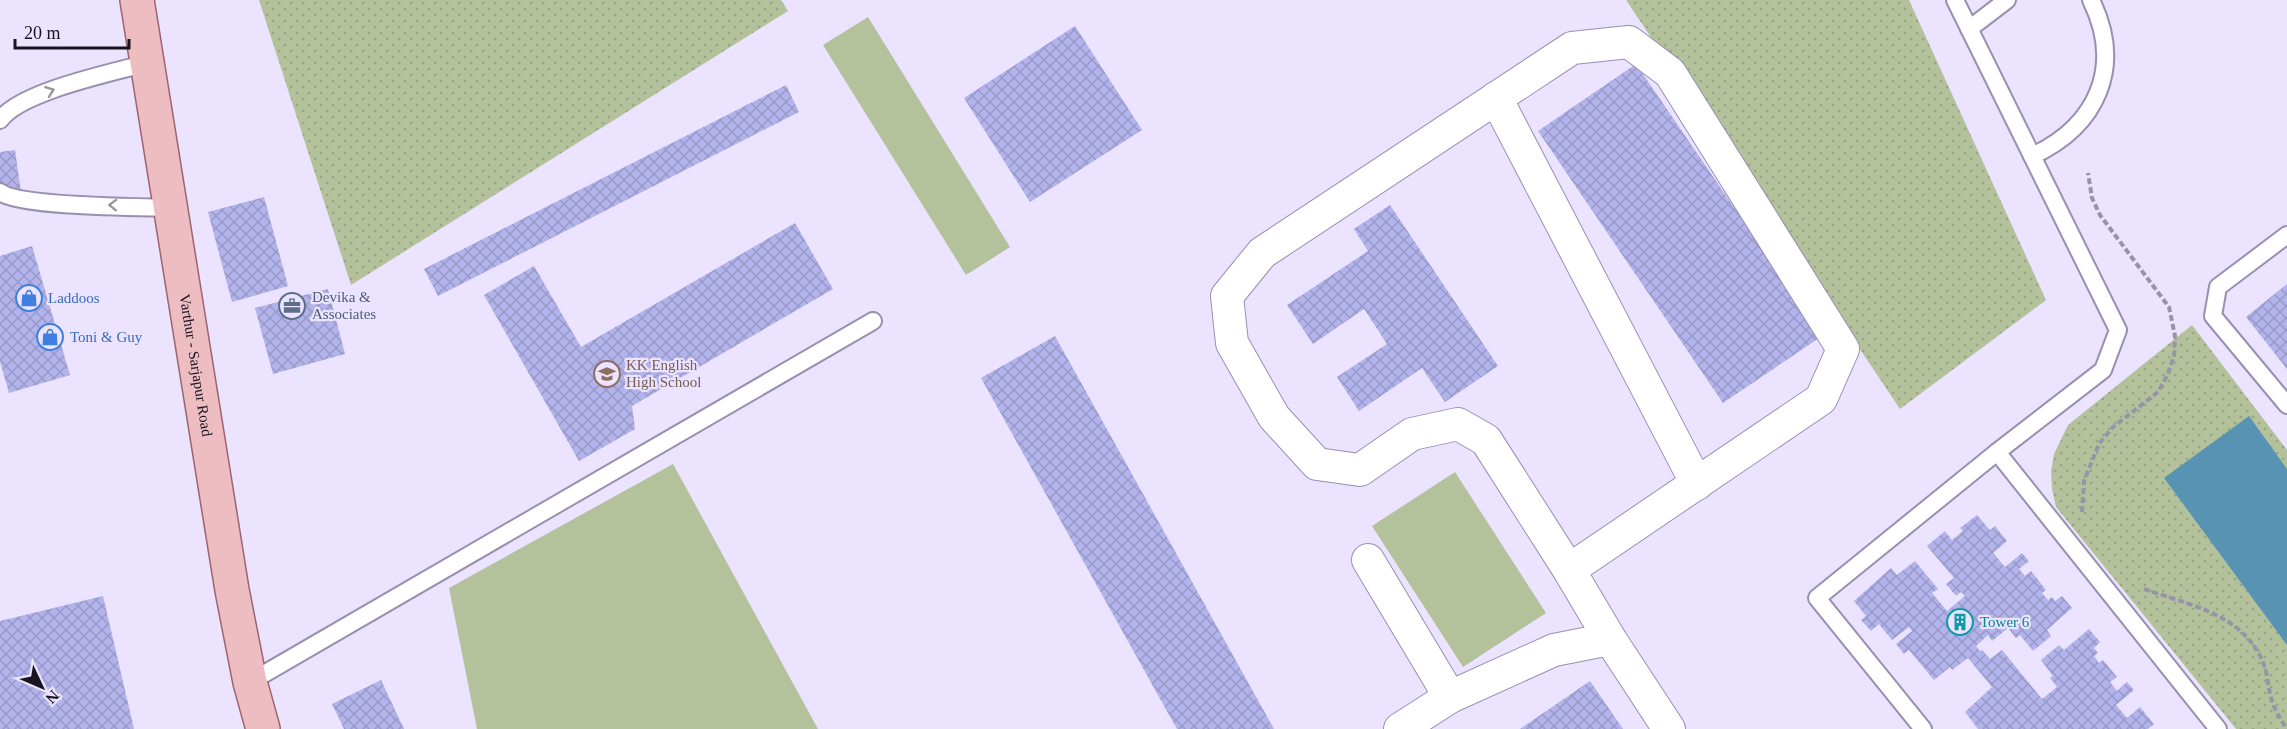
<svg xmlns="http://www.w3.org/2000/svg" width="2287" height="729" font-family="'Times New Roman',serif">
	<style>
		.green { fill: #b3c29b }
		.park { fill: url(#park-dots) }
		.water { fill: #5993b4 }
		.building { fill: url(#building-cross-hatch) }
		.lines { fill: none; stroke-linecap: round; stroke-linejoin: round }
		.service-casing { stroke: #998fb0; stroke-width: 20 }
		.minor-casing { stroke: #998fb0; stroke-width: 34 }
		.primary-casing { stroke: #9b656e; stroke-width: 36 }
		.path { stroke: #9993a8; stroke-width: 4; stroke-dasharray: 6 3; stroke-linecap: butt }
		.service { stroke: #fff; stroke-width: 16 }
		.minor { stroke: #fff; stroke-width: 32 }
		.primary { stroke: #edbdc1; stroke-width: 33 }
		.oneway { stroke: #97959b }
		.labels { text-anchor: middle; stroke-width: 4.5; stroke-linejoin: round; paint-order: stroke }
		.service-label { font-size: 15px; fill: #4e5e75; stroke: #ebe3ff; text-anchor: start }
		.shop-label { font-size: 15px; fill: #366cbe; stroke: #ebe3ff; text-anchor: start }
		.street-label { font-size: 15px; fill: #181420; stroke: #ebe3ff }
		.education-label { font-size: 15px; fill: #785e54; stroke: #ebe3ff; text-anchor: start }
		.culture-label { font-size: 15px; fill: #0d838f; stroke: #ebe3ff; text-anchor: start }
	</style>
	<defs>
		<pattern id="park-dots" width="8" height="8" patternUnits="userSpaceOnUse" patternTransform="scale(1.5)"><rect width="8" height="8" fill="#b3c29b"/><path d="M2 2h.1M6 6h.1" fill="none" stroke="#99a685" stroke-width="1.8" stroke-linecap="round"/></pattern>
		<pattern id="building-cross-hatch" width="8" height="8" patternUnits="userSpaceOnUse" patternTransform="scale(1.5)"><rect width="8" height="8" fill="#b1b3ea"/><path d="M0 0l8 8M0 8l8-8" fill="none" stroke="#9899c8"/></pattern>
	</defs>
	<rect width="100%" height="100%" fill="#ebe3ff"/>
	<!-- green -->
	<g class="green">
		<path d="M868,17L1010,247L966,275L823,45Z"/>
		<path d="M673,464L818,729H477L449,588Z"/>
		<path d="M1455,472L1546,613L1463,667L1372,526Z"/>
	</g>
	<!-- park -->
	<g class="park">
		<path d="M259,0H781L788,11L351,285Z"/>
		<path d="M1626,0H1909L2046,300L1900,409Z"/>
		<path d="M2192,325L2287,450V729H2236L2056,507L2052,489L2051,471L2054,454L2068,425Z"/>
	</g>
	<!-- water -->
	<path class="water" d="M2249,416L2287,469V645L2164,478Z"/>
	<!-- building -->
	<g class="building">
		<path d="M1075,26L1142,130L1030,202L964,98Z"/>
		<path d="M1636,64L1822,336L1723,403L1538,131Z"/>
		<path d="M786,85L799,112L438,296L424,269Z"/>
		<path d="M15,150L21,192L0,195V152Z"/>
		<path d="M264,197L288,286L232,302L208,212Z"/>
		<path d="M1390,205L1498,366L1445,402L1422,368L1359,411L1337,377L1387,344L1364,309L1313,344L1287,305L1368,251L1354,229Z"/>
		<path d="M795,223L833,289L632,406L635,429L579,461L484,295L534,266L581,347Z"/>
		<path d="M32,246L70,375L9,393L0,362V256Z"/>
		<path d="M2287,284V369L2246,317Z"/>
		<path d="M328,289L345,354L273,374L255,308Z"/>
		<path d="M1055,336L1274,729H1177L981,378Z"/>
		<path d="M1977,515L1990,530L1995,526L2007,541L1993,553L2005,567L2022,553L2029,561L2019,569L2025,576L2031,571L2046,590L2042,593L2048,600L2052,597L2055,601L2062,596L2072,608L2047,630L2051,636L2033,651L2020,635L2016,638L2008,628L1992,641L1988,635L1976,646L1980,651L1982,650L1990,659L2002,650L2042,699L2057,687L2050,678L2053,676L2041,660L2059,645L2064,650L2089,629L2100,642L2094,648L2098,653L2094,656L2099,663L2103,660L2117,677L2110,682L2117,691L2127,682L2134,690L2116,705L2127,718L2140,707L2154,724L2148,729H1978L1965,712L1992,687L1968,658L1952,670L1950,667L1934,680L1909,650L1904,654L1896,644L1912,631L1909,627L1892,640L1879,624L1871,631L1861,620L1866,616L1854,601L1891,568L1897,575L1915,561L1938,589L1932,593L1947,611L1965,596L1961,592L1956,596L1946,584L1954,578L1927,546L1945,531L1952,540L1963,531L1960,528Z"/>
		<path d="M103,596L134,729H0V621Z"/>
		<path d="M381,680L404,729H344L332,704Z"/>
		<path d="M1590,681L1623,729H1520Z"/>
	</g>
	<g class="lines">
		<defs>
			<g id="service">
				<path d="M1969,29L2007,0"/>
				<path d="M0,120C21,91 112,73 147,63"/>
				<path d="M2032,156C2097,126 2124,67 2091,0"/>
				<path d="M0,192C18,207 141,207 171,208"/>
				<path d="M2287,235L2218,287L2213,316L2287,405"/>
				<path d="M1997,452L2218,729"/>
				<path d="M250,682L873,321"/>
				<path d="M1923,729L1817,598L1997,452L2103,370L2118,330L1955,0"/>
			</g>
			<g id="minor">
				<path d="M1496,98L1697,484"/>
				<path d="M1368,560L1450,697"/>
				<path d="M1569,570L1486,440L1458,424L1412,434L1360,470L1317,464L1274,417L1232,343L1227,296L1262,253L1572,48L1629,42L1670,73L1843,349L1821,399L1569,570L1610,639"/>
				<path d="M1400,729L1450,697L1554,650L1610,639L1669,729"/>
			</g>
			<g id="primary">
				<path id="s1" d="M137,0L232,590L250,682L263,729"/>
			</g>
		</defs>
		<!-- service casing -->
		<use href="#service" class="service-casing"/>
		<!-- minor casing -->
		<use href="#minor" class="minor-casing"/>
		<!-- primary casing -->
		<use href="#primary" class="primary-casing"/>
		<!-- path -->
		<g class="path">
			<path d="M2082,512L2084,481L2099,444L2112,428L2158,392L2168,374L2174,356L2175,336L2169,307L2100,215L2092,198L2088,173"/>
			<path d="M2144,589C2189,605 2245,614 2264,665C2268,676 2268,689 2272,701C2275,711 2281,720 2287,729"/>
		</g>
		<!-- service -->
		<use href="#service" class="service"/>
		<!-- minor -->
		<use href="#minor" class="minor"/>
		<!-- primary -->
		<use href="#primary" class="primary"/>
	</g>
	<!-- one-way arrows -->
	<defs><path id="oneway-chevron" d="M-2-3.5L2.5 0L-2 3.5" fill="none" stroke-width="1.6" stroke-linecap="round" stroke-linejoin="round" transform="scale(1.5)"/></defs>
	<g class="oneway">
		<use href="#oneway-chevron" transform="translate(50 91) rotate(-20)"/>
		<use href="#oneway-chevron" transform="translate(113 205) rotate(-178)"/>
	</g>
	<!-- icons -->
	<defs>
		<symbol id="shop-ring" viewBox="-11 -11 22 22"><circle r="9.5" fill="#ebe3ff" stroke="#3f7fe0" stroke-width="1.5"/><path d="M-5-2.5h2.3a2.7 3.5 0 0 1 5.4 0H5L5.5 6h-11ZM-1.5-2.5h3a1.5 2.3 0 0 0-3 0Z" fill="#3f7fe0"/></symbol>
		<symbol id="office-ring" viewBox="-11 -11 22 22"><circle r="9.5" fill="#ebe3ff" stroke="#5c6f8a" stroke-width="1.5"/><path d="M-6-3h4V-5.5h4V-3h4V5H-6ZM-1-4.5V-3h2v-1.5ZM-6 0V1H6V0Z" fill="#5c6f8a"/></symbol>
		<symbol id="school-ring" viewBox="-11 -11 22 22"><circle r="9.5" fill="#ebe3ff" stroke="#8d6e63" stroke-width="1.5"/><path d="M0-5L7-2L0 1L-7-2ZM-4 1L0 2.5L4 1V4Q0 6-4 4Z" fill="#8d6e63"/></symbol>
		<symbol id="building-ring" viewBox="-11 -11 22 22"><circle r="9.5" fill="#ebe3ff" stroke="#0f9aa8" stroke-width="1.5"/><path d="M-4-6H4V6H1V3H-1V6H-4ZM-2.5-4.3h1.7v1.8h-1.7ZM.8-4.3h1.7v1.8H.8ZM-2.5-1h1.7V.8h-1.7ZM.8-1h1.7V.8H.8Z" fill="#0f9aa8"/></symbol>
	</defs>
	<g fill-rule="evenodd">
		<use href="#shop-ring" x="14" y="283" width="30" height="30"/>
		<use href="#office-ring" x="277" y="291" width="30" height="30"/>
		<use href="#shop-ring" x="35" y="322" width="30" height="30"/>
		<use href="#school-ring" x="592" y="359" width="30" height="30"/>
		<use href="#building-ring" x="1945" y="607" width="30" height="30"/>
	</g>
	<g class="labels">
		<!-- service labels -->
		<g class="service-label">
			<text x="312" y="302">Devika &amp;<tspan x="312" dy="17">Associates</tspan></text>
		</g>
		<!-- shop labels -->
		<g class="shop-label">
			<text x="48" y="303">Laddoos</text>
			<text x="70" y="342">Toni &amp; Guy</text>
		</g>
		<!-- street labels -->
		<g class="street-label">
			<text dy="5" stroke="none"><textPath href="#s1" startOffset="370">Varthur - Sarjapur Road</textPath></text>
		</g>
		<!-- education labels -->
		<g class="education-label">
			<text x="626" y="370">KK English<tspan x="626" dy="17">High School</tspan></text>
		</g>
		<!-- culture labels -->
		<g class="culture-label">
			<text x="1980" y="627">Tower 6</text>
		</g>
	</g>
	<!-- north arrow -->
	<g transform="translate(42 687) rotate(134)" stroke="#ebe3ff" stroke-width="4.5" paint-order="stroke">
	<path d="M0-4.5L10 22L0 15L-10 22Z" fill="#181420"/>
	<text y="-9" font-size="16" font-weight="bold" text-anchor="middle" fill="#181420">N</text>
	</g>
	<!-- scale -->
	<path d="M15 39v9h114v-9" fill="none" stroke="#181420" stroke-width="3"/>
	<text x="24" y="39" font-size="18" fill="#181420" stroke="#ebe3ff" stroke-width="4.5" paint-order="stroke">20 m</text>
</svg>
